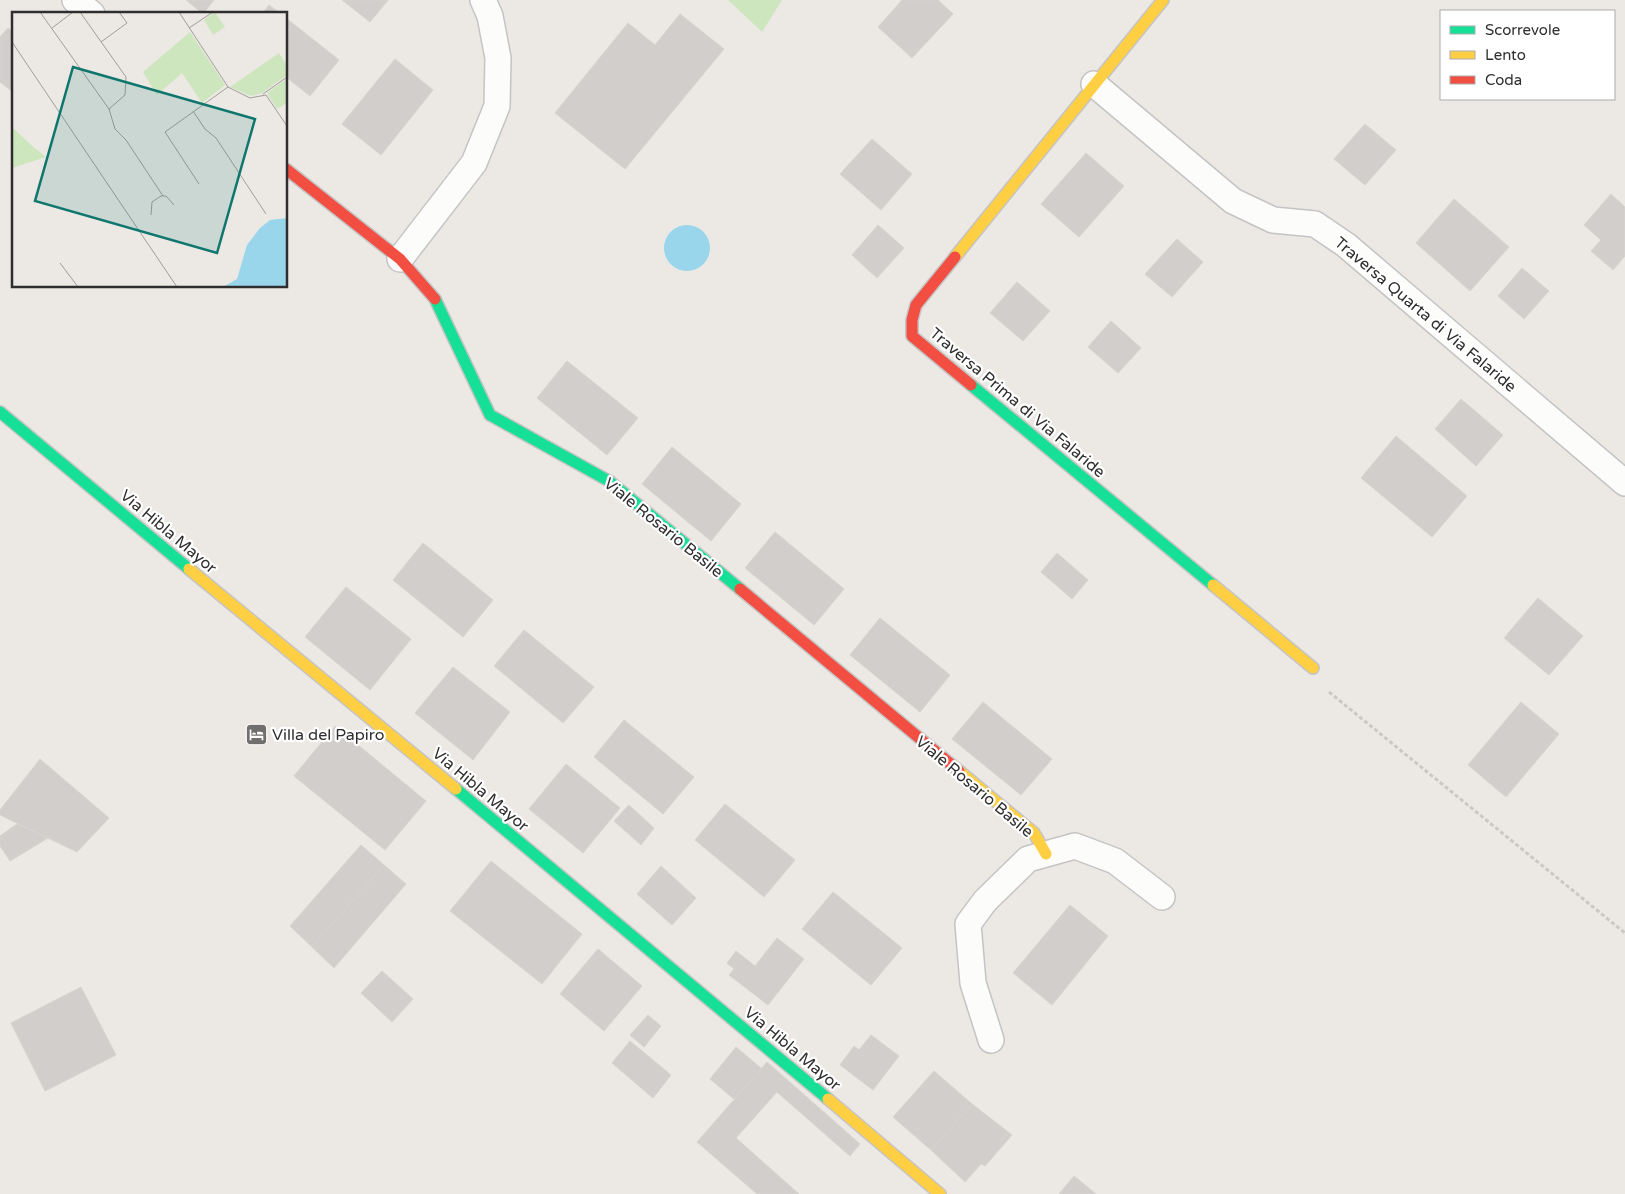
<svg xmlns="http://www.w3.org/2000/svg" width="1625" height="1194" font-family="'Varela Round',sans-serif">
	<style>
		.green { fill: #cee6be }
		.water { fill: #99d6ec }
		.building { fill: #d1cecb; stroke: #d7d4d0 }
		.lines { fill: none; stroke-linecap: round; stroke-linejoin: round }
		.street-casing { stroke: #c5c4c5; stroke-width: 28 }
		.fast-casing { stroke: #c5c4c5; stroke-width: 14 }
		.slow-casing { stroke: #c5c4c5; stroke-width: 14 }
		.jam-casing { stroke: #c5c4c5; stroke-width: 14 }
		.path { stroke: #c9c9c8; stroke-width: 3; stroke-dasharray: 4 2.5; stroke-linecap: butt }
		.street { stroke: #fcfcfb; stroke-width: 25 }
		.fast { stroke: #16e098; stroke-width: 11 }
		.slow { stroke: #ffcf43; stroke-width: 11 }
		.jam { stroke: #f24e42; stroke-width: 11 }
		.labels { text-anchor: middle; stroke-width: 4.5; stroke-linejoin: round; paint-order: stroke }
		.street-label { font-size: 16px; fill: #2e2e2e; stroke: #fff }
		.poi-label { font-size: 16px; fill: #2e2e2e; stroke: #fff; text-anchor: start }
		.inset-road { fill: none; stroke: #a09e9b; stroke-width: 1 }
		.view { fill: #0f766e; fill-opacity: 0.15; stroke: #0f766e; stroke-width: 2.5 }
		.inset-edge { fill: none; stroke: #2e2e2e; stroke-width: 2.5 }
	</style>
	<rect width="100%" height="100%" fill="#ece8e4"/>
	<!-- green -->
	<path class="green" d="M728,0H782L762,32Z"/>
	<!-- water -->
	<circle class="water" cx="687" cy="248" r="23"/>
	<!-- building -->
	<g class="building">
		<path d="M186,0H214L203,14Z"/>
		<path d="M342,0H388L370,22Z"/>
		<path d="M902,0H938L953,14L912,58L878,27Z"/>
		<path d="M269,5L281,14H262Z"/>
		<path d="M680,14L724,49L625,169L555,113L628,23L655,45Z"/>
		<path d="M286,18L339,60L310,96L286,77Z"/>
		<path d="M8,28L14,33V93L0,82V37Z"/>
		<path d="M395,59L433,90L381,155L342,124Z"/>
		<path d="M1365,124L1396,150L1365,185L1334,159Z"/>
		<path d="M872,139L912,174L881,210L840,174Z"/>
		<path d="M1086,153L1124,186L1079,237L1041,204Z"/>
		<path d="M1611,194L1625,207V256L1613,270L1591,251L1601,240L1584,225Z"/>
		<path d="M1454,199L1509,247L1470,291L1416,243Z"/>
		<path d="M878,225L904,248L877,278L852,255Z"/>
		<path d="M1177,239L1203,262L1172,297L1145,274Z"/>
		<path d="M1522,268L1549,291L1524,319L1498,296Z"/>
		<path d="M1017,282L1050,311L1023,341L990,313Z"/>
		<path d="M1111,321L1141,348L1118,373L1088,347Z"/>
		<path d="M567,361L638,418L607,455L537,398Z"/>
		<path d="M1461,399L1503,435L1476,466L1435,429Z"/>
		<path d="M1396,436L1467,496L1432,537L1361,478Z"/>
		<path d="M672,447L741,504L711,541L642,484Z"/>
		<path d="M775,532L844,589L814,625L745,568Z"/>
		<path d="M423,543L493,600L463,637L393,580Z"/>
		<path d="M1057,553L1088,580L1072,599L1041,572Z"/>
		<path d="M346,587L411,639L370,690L305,637Z"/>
		<path d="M1538,598L1583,636L1549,675L1504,638Z"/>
		<path d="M880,618L950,675L920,712L850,655Z"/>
		<path d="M524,630L594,687L563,723L494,666Z"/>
		<path d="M453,667L510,712L473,760L415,713Z"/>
		<path d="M983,702L1052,759L1021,795L952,739Z"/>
		<path d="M1521,702L1559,734L1506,797L1468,765Z"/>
		<path d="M624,720L694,777L663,814L594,757Z"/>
		<path d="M335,726L426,801L385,850L294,776Z"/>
		<path d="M40,759L109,818L77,852L0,815V810Z"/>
		<path d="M566,764L620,808L583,853L529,809Z"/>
		<path d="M725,804L795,860L764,897L695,840Z"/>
		<path d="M629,805L654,828L641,845L614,821Z"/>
		<path d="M17,824L48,838L10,861L0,846V836Z"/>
		<path d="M361,845L384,865L312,947L290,926Z"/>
		<path d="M491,861L582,934L542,984L450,911Z"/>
		<path d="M384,865L406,884L334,968L312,947Z"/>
		<path d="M661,866L696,898L672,925L637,894Z"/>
		<path d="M833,892L902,948L871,985L802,929Z"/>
		<path d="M1070,905L1108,936L1052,1005L1013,973Z"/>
		<path d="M777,938L804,959L768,1005L729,975L734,969L727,963L736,951L755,966Z"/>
		<path d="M598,949L642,986L604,1031L560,994Z"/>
		<path d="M382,971L413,999L392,1022L361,993Z"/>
		<path d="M81,987L116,1055L45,1091L11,1023Z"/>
		<path d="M648,1015L661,1026L644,1047L630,1035Z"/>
		<path d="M871,1035L899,1056L873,1090L840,1065L854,1046L859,1050Z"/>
		<path d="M630,1041L671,1075L653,1098L612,1063Z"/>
		<path d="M736,1047L762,1069L734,1099L710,1079Z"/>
		<path d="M767,1062L860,1144L850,1156L777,1092L736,1138L799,1194H757L697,1142Z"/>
		<path d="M934,1071L972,1104L931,1150L893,1117Z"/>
		<path d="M972,1104L1012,1135L985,1166L981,1164L965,1182L931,1150Z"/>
		<path d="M1074,1176L1096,1194H1059Z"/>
	</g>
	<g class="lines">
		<defs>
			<g id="street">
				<path d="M75,0L92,14"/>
				<path d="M1094,84L1233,201L1273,220L1315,224L1346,245L1625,483"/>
				<path d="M400,259L474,163L497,106L498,58L490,16L483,0"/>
				<path d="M991,1040L973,983L968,924L985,901L1028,859L1075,846L1115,861L1162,897"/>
			</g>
			<g id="fast">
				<path d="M435,299L490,415L609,481L740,589"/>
				<path d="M971,385L1213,585"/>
				<path d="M0,412L189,569"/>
				<path d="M456,789L828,1099"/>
			</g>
			<g id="slow">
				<path d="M955,257L1163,0"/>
				<path d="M189,569L456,789"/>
				<path d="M1213,585L1313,668"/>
				<path d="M959,771L1034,833L1046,854"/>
				<path d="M828,1099L940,1194"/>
			</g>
			<g id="jam">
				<path d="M286,169L400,259L435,299"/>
				<path d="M955,257L916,305L912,320V336L971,385"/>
				<path d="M740,589L959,771"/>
			</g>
		</defs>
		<!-- street casing -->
		<use href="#street" class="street-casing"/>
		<!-- fast casing -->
		<use href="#fast" class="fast-casing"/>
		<!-- slow casing -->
		<use href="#slow" class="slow-casing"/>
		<!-- jam casing -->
		<use href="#jam" class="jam-casing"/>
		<!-- path -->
		<path class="path" d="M1329,692L1625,933"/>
		<!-- street -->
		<use href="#street" class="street"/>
		<!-- fast -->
		<use href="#fast" class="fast"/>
		<!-- slow -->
		<use href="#slow" class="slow"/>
		<!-- jam -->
		<use href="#jam" class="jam"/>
	</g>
	<!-- icons -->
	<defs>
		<symbol id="hotel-square" viewBox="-11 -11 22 22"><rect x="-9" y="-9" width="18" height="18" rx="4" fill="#706f6e" stroke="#fff"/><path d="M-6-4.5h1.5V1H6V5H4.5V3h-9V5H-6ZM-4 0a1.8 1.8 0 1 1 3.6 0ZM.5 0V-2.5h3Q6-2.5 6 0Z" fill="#fff"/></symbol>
	</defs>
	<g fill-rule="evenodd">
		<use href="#hotel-square" x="244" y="722" width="25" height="25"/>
	</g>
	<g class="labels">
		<!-- street labels -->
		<g class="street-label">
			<text transform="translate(1426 314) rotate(40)" y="6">Traversa Quarta di Via Falaride</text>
			<text transform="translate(1018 402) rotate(40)" y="6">Traversa Prima di Via Falaride</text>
			<text transform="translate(664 527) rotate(39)" y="6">Viale Rosario Basile</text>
			<text transform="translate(169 531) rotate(40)" y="6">Via Hibla Mayor</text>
			<text transform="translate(975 786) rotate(40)" y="6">Viale Rosario Basile</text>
			<text transform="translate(481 789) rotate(40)" y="6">Via Hibla Mayor</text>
			<text transform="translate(793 1048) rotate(40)" y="6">Via Hibla Mayor</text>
		</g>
		<!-- poi labels -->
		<g class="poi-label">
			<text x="272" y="740">Villa del Papiro</text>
		</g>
	</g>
	<!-- overview -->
	<g transform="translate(12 12)">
		<rect width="275" height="275" fill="#ece8e4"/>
		<path d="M203,0L213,15L201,23L192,8ZM178,20L213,73L190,91L170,61L145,83L131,60ZM267,41L275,54V63L250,81L239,84L218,75ZM275,66V91L265,97L255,81ZM0,115L19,133L34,145L0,156Z" fill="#cee6be"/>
		<path d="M275,206V275H211L225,267L235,233L248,216L258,208Z" fill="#99d6ec"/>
		<path class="inset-road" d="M28,0L97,97L103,117L114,128L151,184M68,0L114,65L113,83L97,97M167,0L216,75L238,86L254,83L275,114M40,16L61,0M177,16L201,0M0,30L165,275M89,30L115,11L107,0M251,82L275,65M181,99L193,117L204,126L254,202M187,172L153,120L216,75M139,203L140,190L149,184H154L162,193M48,251L66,275"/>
		<path class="view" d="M61,55L243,107L205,241L23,189Z"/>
		<rect width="275" height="275" class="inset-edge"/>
	</g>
	<!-- legend -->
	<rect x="1440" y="10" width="175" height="90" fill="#ffffff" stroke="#ababab"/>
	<rect x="1450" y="26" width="25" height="8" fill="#16e098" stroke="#ababab"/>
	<text x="1485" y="35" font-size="15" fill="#2e2e2e">Scorrevole</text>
	<rect x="1450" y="51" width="25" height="8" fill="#ffcf43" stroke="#ababab"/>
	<text x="1485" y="60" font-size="15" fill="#2e2e2e">Lento</text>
	<rect x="1450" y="76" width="25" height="8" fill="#f24e42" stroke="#ababab"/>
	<text x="1485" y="85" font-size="15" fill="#2e2e2e">Coda</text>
</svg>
